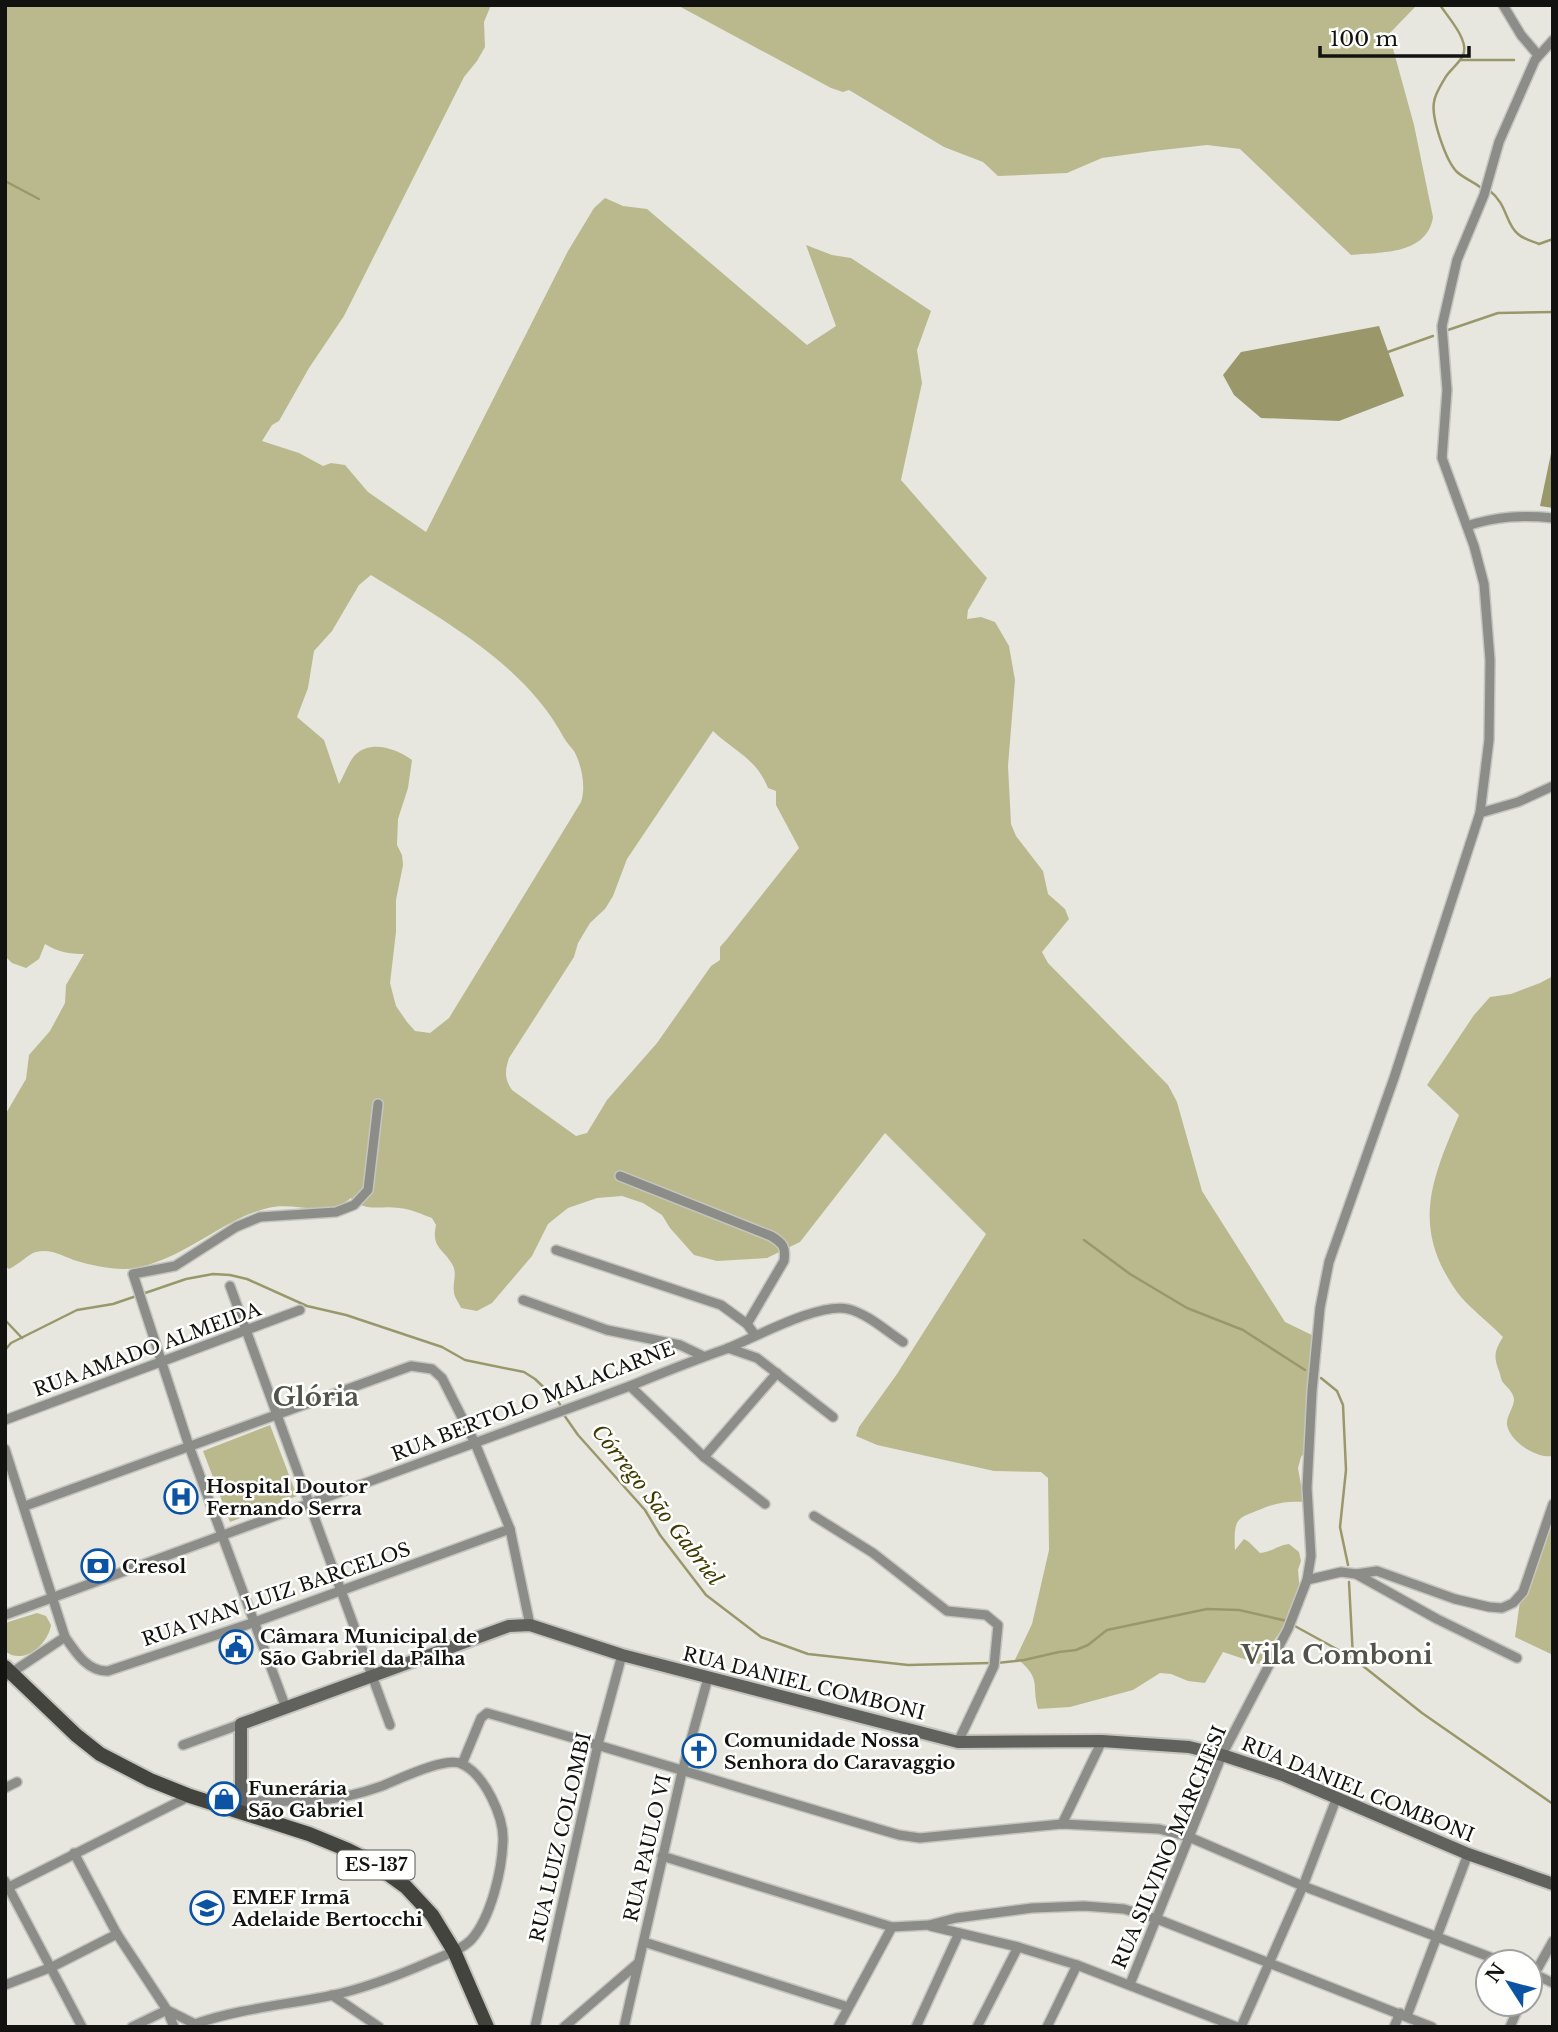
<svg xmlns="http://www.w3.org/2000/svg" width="1558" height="2032" font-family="'Libre Baskerville',serif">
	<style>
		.green { fill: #bab98e; fill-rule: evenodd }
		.water { fill: #9a986b }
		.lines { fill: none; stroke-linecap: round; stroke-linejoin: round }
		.stream { stroke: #9a986b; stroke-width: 2.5 }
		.street-casing { stroke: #c5c5bf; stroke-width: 12 }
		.secondary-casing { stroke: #c5c5bf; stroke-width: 16 }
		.primary-casing { stroke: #c5c5bf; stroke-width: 18 }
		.street { stroke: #8c8c89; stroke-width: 9 }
		.secondary { stroke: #61615d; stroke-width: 12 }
		.primary { stroke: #44443f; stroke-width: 14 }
		.labels { text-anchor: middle; stroke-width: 5; stroke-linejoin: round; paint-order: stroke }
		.shield { fill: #fffffe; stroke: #595957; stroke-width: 2 }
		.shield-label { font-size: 18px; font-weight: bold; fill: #121210 }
		.street-label { font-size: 19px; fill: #121210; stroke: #fffffe }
		.poi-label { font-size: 19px; font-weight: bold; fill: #121210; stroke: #fffffe; text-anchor: start }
		.water-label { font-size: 21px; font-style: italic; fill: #3f3b00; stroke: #fffffe }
		.district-label { font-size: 26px; font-weight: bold; fill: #53534d; stroke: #fffffe }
	</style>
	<rect width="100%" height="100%" fill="#e7e7e0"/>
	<!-- green -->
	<g class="green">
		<path d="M5,5H491L484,22L485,47L477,61L464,77L344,316L309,368L279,421L272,425L262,441L299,453L323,466L331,463L345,465L368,492L426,532L568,251L594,208L605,198L623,206L647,209L807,345L836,326L806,245L832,255L851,258L931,311L917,350L922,383L901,480L987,578L968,610L967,619L981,617L995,622L1009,646L1015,680L1008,766L1011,824L1016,836L1043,871L1048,894L1065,909L1069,919L1042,952L1048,963L1168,1085L1177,1102L1202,1191L1285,1322L1316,1337L1313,1442L1301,1457L1298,1468L1304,1502C1289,1501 1280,1502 1266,1507C1239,1519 1233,1514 1235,1550L1244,1539L1249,1542L1260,1553C1272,1552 1278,1545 1289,1544L1299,1552L1301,1561L1298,1570L1300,1592L1288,1612L1289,1622L1285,1624L1259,1664L1223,1652L1205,1683L1188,1681L1171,1674L1160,1673L1133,1690L1070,1707L1038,1709C1031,1683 1042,1681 1019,1660L1014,1662L1032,1624L1049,1550L1048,1478L1041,1472L994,1471L877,1445L856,1436L859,1427L897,1374L986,1234L885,1133L800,1242L767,1258L717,1261L694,1255L670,1228L662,1215L643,1203L622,1196L597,1198L568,1208L548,1224L532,1256L492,1303L477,1311L461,1308C459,1303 454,1297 454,1292C452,1283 458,1274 452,1264C443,1248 431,1248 436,1225L432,1218C421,1214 411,1209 399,1208C381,1205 365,1213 351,1198C328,1219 294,1201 268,1208C223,1219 186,1258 136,1268C118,1271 94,1266 77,1261C64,1257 51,1248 36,1252C30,1253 18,1265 9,1269L5,1266V1115L26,1079L29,1055L50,1031L65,1003L66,985L84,954C69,954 58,952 45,944L39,959L26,968L12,963L5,956ZM371,575C441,619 524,663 564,738C567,743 571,747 574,751C582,766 586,787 581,802L449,1018L430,1033L415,1031L407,1022L396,1006L390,983L396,932V900L403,865L402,855L397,845L398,819L408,788L412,760C397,749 371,739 355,755C348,763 344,776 339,784L324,740L297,717L308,688L314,651L332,631L359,585ZM713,731C735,752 756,758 768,788L776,791V805L799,848L727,939L720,947V960L711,966L657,1043L607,1100L587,1133L576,1136L512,1090C504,1078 505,1071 509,1058L574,957L578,943L590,923L605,909L613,896L627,859Z"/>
		<path d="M677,5H1417L1389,34L1414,125L1433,217C1427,255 1381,252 1351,255L1240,149L1207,145L1153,151L1102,158L1067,173L998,176L983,162L944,147L849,90L843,92L831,88Z"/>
		<path d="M1553,976V1456C1537,1459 1510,1442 1507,1425C1506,1416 1514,1408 1514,1399C1513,1391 1506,1387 1502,1381C1501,1379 1500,1373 1499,1371C1493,1356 1495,1350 1503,1337C1489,1322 1469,1308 1457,1292C1411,1227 1431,1181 1459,1115L1427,1085L1474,1015L1490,997L1511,994L1540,983Z"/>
		<path d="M270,1425L297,1496L230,1522L203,1451Z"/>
		<path d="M1553,1501V1655L1515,1637L1520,1601Z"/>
		<path d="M37,1613L46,1616L51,1625C48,1645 23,1666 5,1651V1623Z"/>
	</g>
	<!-- water -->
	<g class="water">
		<path d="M1379,326L1404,396L1339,421L1261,418L1234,395L1223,375L1241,352Z"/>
		<path d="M1553,444V508L1540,506Z"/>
	</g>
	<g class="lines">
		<!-- stream -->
		<g class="stream">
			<path d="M1440,5C1448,17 1467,38 1464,52C1463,61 1450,69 1445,78C1441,85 1435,94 1434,102C1431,118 1446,161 1457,172C1464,178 1473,182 1480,187"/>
			<path d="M1461,60H1514"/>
			<path d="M5,181L39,199"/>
			<path d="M1490,191C1507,204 1506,225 1518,234C1523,239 1532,241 1539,244L1553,239"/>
			<path d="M1448,330L1498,313L1553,312"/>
			<path d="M1385,353L1433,336"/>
			<path d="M1084,1240L1130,1274L1187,1308L1243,1330L1305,1370"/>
			<path d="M5,1320L22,1338"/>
			<path d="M5,1350L11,1343L77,1310L113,1304L186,1279L213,1274L230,1275L247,1279L307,1306L346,1315L442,1347L465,1360L524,1372L535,1379L558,1401L562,1408"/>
			<path d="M1321,1378L1337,1391L1343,1405L1346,1470L1340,1527L1348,1565"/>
			<path d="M564,1415L578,1435L645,1510L660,1535L706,1595L761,1637L808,1654L908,1665L990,1663"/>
			<path d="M1349,1582L1353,1658"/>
			<path d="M1293,1625L1353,1658L1422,1713L1553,1804"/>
			<path d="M997,1663L1024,1660L1059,1652L1076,1650L1088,1645L1107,1630L1207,1609L1239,1610L1287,1621"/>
		</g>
		<defs>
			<g id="street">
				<path d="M1503,5L1521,35L1538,55"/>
				<path d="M1467,526C1497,516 1522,515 1553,518"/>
				<path d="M1480,813L1518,802L1553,786"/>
				<path d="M620,1176L771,1236C783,1243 786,1247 784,1261L747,1324"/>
				<path d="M556,1250L721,1305L747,1324L755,1335"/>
				<path d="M230,1286L390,1725"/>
				<path d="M523,1300L607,1330L680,1345L703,1356"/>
				<path d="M728,1348L757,1358L833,1417"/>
				<path d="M630,1386L704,1457L765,1504"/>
				<path d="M5,1420L300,1310"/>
				<path d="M5,1449L65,1637L5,1677"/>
				<path d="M704,1457L777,1373"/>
				<path d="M25,1506L411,1366L432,1369L442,1378L475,1443L510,1529L530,1625"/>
				<path d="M814,1516L873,1553L947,1611L986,1615L998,1625L994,1666L958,1742"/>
				<path d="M1356,1574L1437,1619L1517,1658"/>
				<path d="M1307,1580L1341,1572L1356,1574L1377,1571L1455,1599L1489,1607L1502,1608L1513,1603L1523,1592L1553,1504"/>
				<path d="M5,1615L630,1386C662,1373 694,1360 726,1349C754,1338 819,1302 848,1309C868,1314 886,1331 903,1342"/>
				<path d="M65,1637C76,1653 88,1672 108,1671L255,1622L510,1529"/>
				<path d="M286,1708L189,1446L133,1274L175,1266L236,1227L260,1217L336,1212L354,1205L368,1190L378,1104"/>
				<path d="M183,1745L241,1724"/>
				<path d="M462,1764L481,1718L487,1713C625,1752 762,1795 899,1835L920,1838L1062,1824L1159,1829L1189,1837L1303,1886L1503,1962"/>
				<path d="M5,1788L17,1782"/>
				<path d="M1062,1824L1102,1741"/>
				<path d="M74,1853L117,1934L167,2010L195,2024C238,2009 284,2005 329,1996C363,1989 397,1976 429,1962C442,1956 460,1951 471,1940C491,1918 502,1870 503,1841C504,1817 485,1775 462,1764C446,1756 399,1779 382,1786C329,1805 296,1802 241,1800"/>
				<path d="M662,1856L892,1927L929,1925L956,1918L1032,1908L1084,1906L1124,1909L1157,1919L1432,2027"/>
				<path d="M5,1881L82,2027"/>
				<path d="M5,1889L190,1796"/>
				<path d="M930,1926L1018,1947L1077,1965L1237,2027"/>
				<path d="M644,1942L848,2007"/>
				<path d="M1530,1972L1553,1983"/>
				<path d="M1530,1982L1553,1941"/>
				<path d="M1130,1984L1222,1755L1288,1629L1307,1580L1311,1556L1307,1488L1312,1391L1320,1308L1329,1262L1394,1078L1480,813L1489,740L1490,660L1484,584L1474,546L1442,458L1447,390L1442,326L1457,260L1484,195L1499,142L1535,60L1553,40"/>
				<path d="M5,1985L52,1967L117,1934"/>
				<path d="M332,1995L379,2027"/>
				<path d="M1407,2016L1468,1854"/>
				<path d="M132,2027L167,2010L174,2027"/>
				<path d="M535,2027L598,1744L622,1655"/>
				<path d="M564,2027L637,1964"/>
				<path d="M624,2027L682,1772L708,1678"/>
				<path d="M838,2027L892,1927"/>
				<path d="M916,2027L959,1933"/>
				<path d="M977,2027L1018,1947"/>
				<path d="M1047,2027L1077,1965"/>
				<path d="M1241,2027L1303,1886L1337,1797"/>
				<path d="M1394,2027L1400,2013"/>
				<path d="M1510,2027L1520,2004"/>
			</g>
			<path id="secondary" d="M241,1811V1724L509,1626L530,1625L622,1655L958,1742L1102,1741L1189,1747L1222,1755L1283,1775L1468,1854L1553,1884"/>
			<path id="primary" d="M5,1667L76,1735L100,1754L150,1780L190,1796L309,1834L348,1850L370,1861L406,1887L432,1915L454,1951L487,2027"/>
		</defs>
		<!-- street casing -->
		<use href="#street" class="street-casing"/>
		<!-- secondary casing -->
		<use href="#secondary" class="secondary-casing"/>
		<!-- primary casing -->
		<use href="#primary" class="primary-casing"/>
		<!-- street -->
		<use href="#street" class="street"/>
		<!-- secondary -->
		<use href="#secondary" class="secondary"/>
		<!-- primary -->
		<use href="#primary" class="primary"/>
	</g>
	<!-- icons -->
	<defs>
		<symbol id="hospital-ring" viewBox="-11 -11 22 22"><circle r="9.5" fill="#fffffe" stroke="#0c54a3" stroke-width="1.5"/><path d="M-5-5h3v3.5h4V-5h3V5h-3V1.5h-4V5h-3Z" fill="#0c54a3"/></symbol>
		<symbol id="bank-ring" viewBox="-11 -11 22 22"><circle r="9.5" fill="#fffffe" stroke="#0c54a3" stroke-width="1.5"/><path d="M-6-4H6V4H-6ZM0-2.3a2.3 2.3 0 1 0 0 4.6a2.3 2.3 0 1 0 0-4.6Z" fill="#0c54a3"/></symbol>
		<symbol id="civic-ring" viewBox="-11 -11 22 22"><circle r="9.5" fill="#fffffe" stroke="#0c54a3" stroke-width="1.5"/><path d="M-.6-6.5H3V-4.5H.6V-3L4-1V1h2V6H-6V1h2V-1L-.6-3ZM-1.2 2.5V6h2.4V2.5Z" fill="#0c54a3"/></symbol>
		<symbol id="church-ring" viewBox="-11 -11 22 22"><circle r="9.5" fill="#fffffe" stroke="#0c54a3" stroke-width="1.5"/><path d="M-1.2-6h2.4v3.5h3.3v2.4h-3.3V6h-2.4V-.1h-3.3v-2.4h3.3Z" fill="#0c54a3"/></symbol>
		<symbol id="shop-ring" viewBox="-11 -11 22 22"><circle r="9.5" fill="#fffffe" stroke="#0c54a3" stroke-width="1.5"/><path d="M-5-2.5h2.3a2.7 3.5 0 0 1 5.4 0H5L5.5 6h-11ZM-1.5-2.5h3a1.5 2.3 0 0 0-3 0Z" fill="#0c54a3"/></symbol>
		<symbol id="school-ring" viewBox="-11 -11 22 22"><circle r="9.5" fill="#fffffe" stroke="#0c54a3" stroke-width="1.5"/><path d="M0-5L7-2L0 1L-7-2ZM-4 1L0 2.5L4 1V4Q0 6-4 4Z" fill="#0c54a3"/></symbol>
	</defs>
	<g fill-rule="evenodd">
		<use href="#hospital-ring" x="162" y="1478" width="38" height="38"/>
		<use href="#bank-ring" x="79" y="1547" width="38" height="38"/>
		<use href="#civic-ring" x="217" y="1628" width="38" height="38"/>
		<use href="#church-ring" x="680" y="1732" width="38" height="38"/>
		<use href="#shop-ring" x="205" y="1780" width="38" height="38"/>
		<use href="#school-ring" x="188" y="1889" width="38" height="38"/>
	</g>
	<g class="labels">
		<!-- shield labels -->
		<rect class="shield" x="337.5" y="1850.5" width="77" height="29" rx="5"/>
		<g class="shield-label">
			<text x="376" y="1871">ES-137</text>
		</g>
		<!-- street labels -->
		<g class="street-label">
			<text transform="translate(147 1349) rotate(-20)" y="7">RUA AMADO ALMEIDA</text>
			<text transform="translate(533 1401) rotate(-21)" y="7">RUA BERTOLO MALACARNE</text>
			<text transform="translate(276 1594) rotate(-19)" y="7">RUA IVAN LUIZ BARCELOS</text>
			<text transform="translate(804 1683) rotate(14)" y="7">RUA DANIEL COMBONI</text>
			<text transform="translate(1358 1789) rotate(22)" y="7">RUA DANIEL COMBONI</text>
			<text transform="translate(560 1837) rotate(-77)" y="7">RUA LUIZ COLOMBI</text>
			<text transform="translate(1169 1847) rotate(-67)" y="7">RUA SILVINO MARCHESI</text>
			<text transform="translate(647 1848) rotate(-77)" y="7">RUA PAULO VI</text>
		</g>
		<!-- poi labels -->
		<g class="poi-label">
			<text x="206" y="1493">Hospital Doutor<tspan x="206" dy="22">Fernando Serra</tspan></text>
			<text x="122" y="1573">Cresol</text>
			<text x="260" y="1643">Câmara Municipal de<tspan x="260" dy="22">São Gabriel da Palha</tspan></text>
			<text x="724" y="1747">Comunidade Nossa<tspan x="724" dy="22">Senhora do Caravaggio</tspan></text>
			<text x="248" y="1795">Funerária<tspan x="248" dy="22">São Gabriel</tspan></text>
			<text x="232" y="1904">EMEF Irmã<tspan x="232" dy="22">Adelaide Bertocchi</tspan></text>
		</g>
		<!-- water labels -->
		<g class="water-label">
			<text transform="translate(657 1505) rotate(52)" y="7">Córrego São Gabriel</text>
		</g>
		<!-- district labels -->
		<g class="district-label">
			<text x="316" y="1406">Glória</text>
			<text x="1337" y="1664">Vila Comboni</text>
		</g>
	</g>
	<!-- border -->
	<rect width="1558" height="2032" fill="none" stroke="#121210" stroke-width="14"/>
	<!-- north arrow -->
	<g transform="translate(1509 1983) rotate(306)"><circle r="33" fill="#fffffe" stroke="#a0a09f" stroke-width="2"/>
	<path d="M0-5L12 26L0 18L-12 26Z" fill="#0c54a3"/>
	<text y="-10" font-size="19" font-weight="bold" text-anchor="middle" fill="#121210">N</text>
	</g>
	<!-- scale -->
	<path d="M1320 46v10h149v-10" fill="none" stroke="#121210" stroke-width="3.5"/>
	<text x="1330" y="46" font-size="21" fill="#121210" stroke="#fffffe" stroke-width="5" paint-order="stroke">100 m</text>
</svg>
